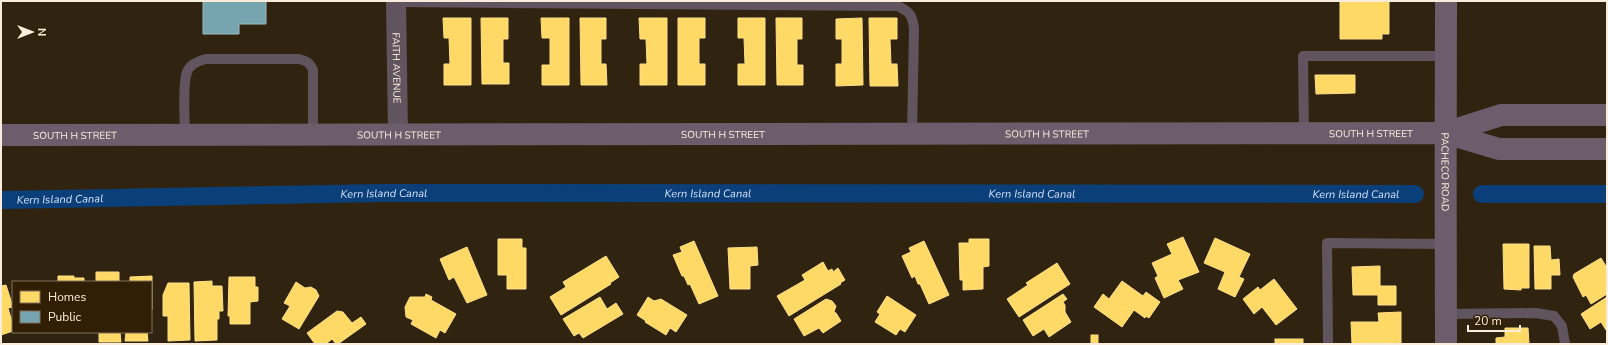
<svg xmlns="http://www.w3.org/2000/svg" width="1608" height="345" font-family="'Nunito Sans',sans-serif">
	<style>
		.homes { fill: #ffd966; stroke: #fedf89 }
		.public { fill: #76a5af; stroke: #9ebbbc }
		.lines { fill: none; stroke-linecap: round; stroke-linejoin: round }
		.canal { stroke: #0b3f7a; stroke-width: 18 }
		.lane { stroke: #60545f; stroke-width: 10 }
		.street { stroke: #60545f; stroke-width: 20 }
		.secondary { stroke: #6b5d6b; stroke-width: 22 }
		.labels { text-anchor: middle; stroke-width: 4; stroke-linejoin: round; paint-order: stroke }
		.street-label { font-size: 10px; fill: #fbeddb; stroke: #301f05 }
		.water-label { font-size: 11px; font-style: italic; fill: #d4e2f6; stroke: #301f05 }
	</style>
	<rect width="100%" height="100%" fill="#302410"/>
	<!-- homes -->
	<g class="homes">
		<path d="M1389,1V34H1382V39H1340V2Z"/>
		<path d="M443,18H471V85H444V64H450L449,38H444Z"/>
		<path d="M481,18H508V39H503V63H509V84H482Z"/>
		<path d="M541,18H569V85H542V65H550V38H542Z"/>
		<path d="M580,18H606V39H601V64H606L607,85H581Z"/>
		<path d="M639,18H667V85H640V64H647L646,39H640Z"/>
		<path d="M678,18H705V38H699V64H705V85H678Z"/>
		<path d="M738,18H765V85H738V64H745L744,38H738Z"/>
		<path d="M776,18H802V39H797V65H803V85H777Z"/>
		<path d="M862,18L863,85L836,86V64H842V39H836V19Z"/>
		<path d="M869,18H897V39H890L891,64H897L898,86H870Z"/>
		<path d="M1315,75H1355V93L1316,94Z"/>
		<path d="M1183,237L1199,272L1178,280L1183,289L1164,298L1155,278L1158,276L1152,263L1172,254L1167,244Z"/>
		<path d="M1215,238L1250,254L1239,277L1244,279L1235,297L1218,289L1225,272L1204,263Z"/>
		<path d="M498,239H522V248H526V289H507V275H498Z"/>
		<path d="M969,239H989V266L983,267V289L963,290V280H960L959,243H969Z"/>
		<path d="M694,241L718,296L699,304L690,284L688,285L684,276H682L673,255L682,252L680,247Z"/>
		<path d="M924,241L949,295L929,304L920,284H918L915,276L912,278L902,256L911,252L909,248Z"/>
		<path d="M1503,244H1529V288H1521V290L1504,289Z"/>
		<path d="M1534,246H1550L1551,260L1559,259L1560,275H1551V289H1535Z"/>
		<path d="M467,247L487,295L467,303L454,277L449,280L440,259Z"/>
		<path d="M757,247L758,265L750,266V289H730L728,248Z"/>
		<path d="M606,256L619,277L610,283L611,284L561,315L550,297L566,287L563,282Z"/>
		<path d="M1601,258L1607,268V294L1591,304L1586,295L1583,297L1573,277L1574,274Z"/>
		<path d="M823,262L828,271L832,269L833,272L838,268L845,280L840,283L841,284L789,316L777,296L805,280L802,275Z"/>
		<path d="M1057,263L1070,284L1019,317L1007,299L1028,285L1026,283Z"/>
		<path d="M1380,266V286H1396V305H1378V295H1353L1352,267Z"/>
		<path d="M96,272H119V282H120H96Z"/>
		<path d="M58,276H74V278H84V282H58Z"/>
		<path d="M152,276V310H151V282H130V277Z"/>
		<path d="M229,277H255V287H258V301L250,302V324H230V316H228Z"/>
		<path d="M1274,279L1297,309L1276,325L1262,307L1254,314L1243,299L1258,287L1260,290Z"/>
		<path d="M212,281V286H222L223,311H219V319H217V340L195,341L194,282Z"/>
		<path d="M1122,281L1143,296L1146,292L1160,302L1149,318L1146,316L1145,318L1134,310L1122,327L1094,307L1103,294L1109,299Z"/>
		<path d="M296,282L305,288L311,287L316,290L319,296L299,329L282,319L290,306L284,303Z"/>
		<path d="M168,283H189L190,340L168,341V316H163V295Z"/>
		<path d="M6,285L13,307L8,308L13,325V331L1,335V286Z"/>
		<path d="M426,294L432,297L431,300L456,314L445,333L440,330L436,338L411,324L413,320L406,317L405,307L410,297H425Z"/>
		<path d="M1063,294L1067,299L1063,302L1065,305V312L1071,322L1049,337L1044,329L1033,336L1023,320Z"/>
		<path d="M887,296L916,315L905,332L900,329L896,335L875,322L880,314L877,312Z"/>
		<path d="M600,297L607,309L616,303L623,314L583,338L579,333L574,336L563,319Z"/>
		<path d="M648,297L654,301L661,299L687,315L676,332L670,328L666,335L645,322L646,321L637,315Z"/>
		<path d="M1607,297V329L1606,330L1601,322L1590,329L1581,314Z"/>
		<path d="M826,299L832,301L836,306L834,312L836,313L841,321L823,333L819,328L804,336L794,319Z"/>
		<path d="M337,311L343,312L352,323L361,317L366,324L338,344H336L332,339L326,344H315L307,333Z"/>
		<path d="M1401,312V344H1352L1351,322H1379L1378,313Z"/>
		<path d="M1505,328H1528L1529,344H1496V338L1505,337Z"/>
		<path d="M99,332H120L121,342H99Z"/>
		<path d="M126,332H147L148,341H125Z"/>
		<rect x="1091" y="335" width="7" height="9"/>
		<rect x="1275" y="339" width="28" height="5"/>
	</g>
	<!-- public -->
	<path class="public" d="M203,1H266V24H239V34H203Z"/>
	<g class="lines">
		<!-- canal -->
		<g class="canal">
			<path d="M1482,194H1607"/>
			<path id="s1" d="M1,200L383,193L1415,194"/>
		</g>
		<!-- lane -->
		<g class="lane">
			<path d="M396,2L898,6C910,12 912,15 914,28L912,134"/>
			<path d="M1304,133L1303,56H1446"/>
			<path d="M185,135C185,119 182,86 187,72C190,64 198,61 206,59H299C307,61 310,63 313,70V134"/>
			<path d="M1446,314L1536,313L1554,316L1562,326L1565,344"/>
			<path d="M1328,344L1327,243L1447,244"/>
		</g>
		<!-- street -->
		<path class="street" id="s2" d="M396,1L398,134"/>
		<!-- secondary -->
		<g class="secondary">
			<path id="s3" d="M1446,1C1445,115 1446,230 1446,344"/>
			<path d="M1445,133L1501,115H1607"/>
			<path id="s4" d="M1,135L1445,133L1499,149H1607"/>
		</g>
	</g>
	<g class="labels">
		<!-- street labels -->
		<g class="street-label">
			<text dy="4" stroke="none"><textPath href="#s2" startOffset="67">FAITH AVENUE</textPath></text>
			<text dy="4" stroke="none"><textPath href="#s4" startOffset="1370">SOUTH H STREET</textPath></text>
			<text dy="4" stroke="none"><textPath href="#s4" startOffset="398">SOUTH H STREET</textPath></text>
			<text dy="4" stroke="none"><textPath href="#s4" startOffset="722">SOUTH H STREET</textPath></text>
			<text dy="4" stroke="none"><textPath href="#s4" startOffset="1046">SOUTH H STREET</textPath></text>
			<text dy="4" stroke="none"><textPath href="#s4" startOffset="74">SOUTH H STREET</textPath></text>
			<text dy="4" stroke="none"><textPath href="#s3" startOffset="171">PACHECO ROAD</textPath></text>
		</g>
		<!-- water labels -->
		<g class="water-label">
			<text dy="4" stroke="none"><textPath href="#s1" startOffset="383">Kern Island Canal</textPath></text>
			<text dy="4" stroke="none"><textPath href="#s1" startOffset="707">Kern Island Canal</textPath></text>
			<text dy="4" stroke="none"><textPath href="#s1" startOffset="1031">Kern Island Canal</textPath></text>
			<text dy="4" stroke="none"><textPath href="#s1" startOffset="1355">Kern Island Canal</textPath></text>
			<text dy="4" stroke="none"><textPath href="#s1" startOffset="59">Kern Island Canal</textPath></text>
		</g>
	</g>
	<!-- border -->
	<rect width="1608" height="345" fill="none" stroke="#fbeddb" stroke-width="4"/>
	<!-- legend -->
	<rect x="12" y="281" width="140" height="52" fill="#301f05" stroke="#81715b"/>
	<rect x="20" y="291" width="20" height="12" fill="#ffd966" stroke="#81715b"/>
	<text x="48" y="301" font-size="12" fill="#fbeddb">Homes</text>
	<rect x="20" y="311" width="20" height="12" fill="#76a5af" stroke="#81715b"/>
	<text x="48" y="321" font-size="12" fill="#fbeddb">Public</text>
	<!-- north arrow -->
	<g transform="translate(32 32) rotate(90)" stroke="#301f05" stroke-width="3" paint-order="stroke">
	<path d="M0-3L7 15L0 10L-7 15Z" fill="#fbeddb"/>
	<text y="-6" font-size="11" font-weight="bold" text-anchor="middle" fill="#fbeddb">N</text>
	</g>
	<!-- scale -->
	<path d="M1468 325v6h52v-6" fill="none" stroke="#fbeddb" stroke-width="2"/>
	<text x="1474" y="325" font-size="12" fill="#fbeddb" stroke="#301f05" stroke-width="3" paint-order="stroke">20 m</text>
</svg>
